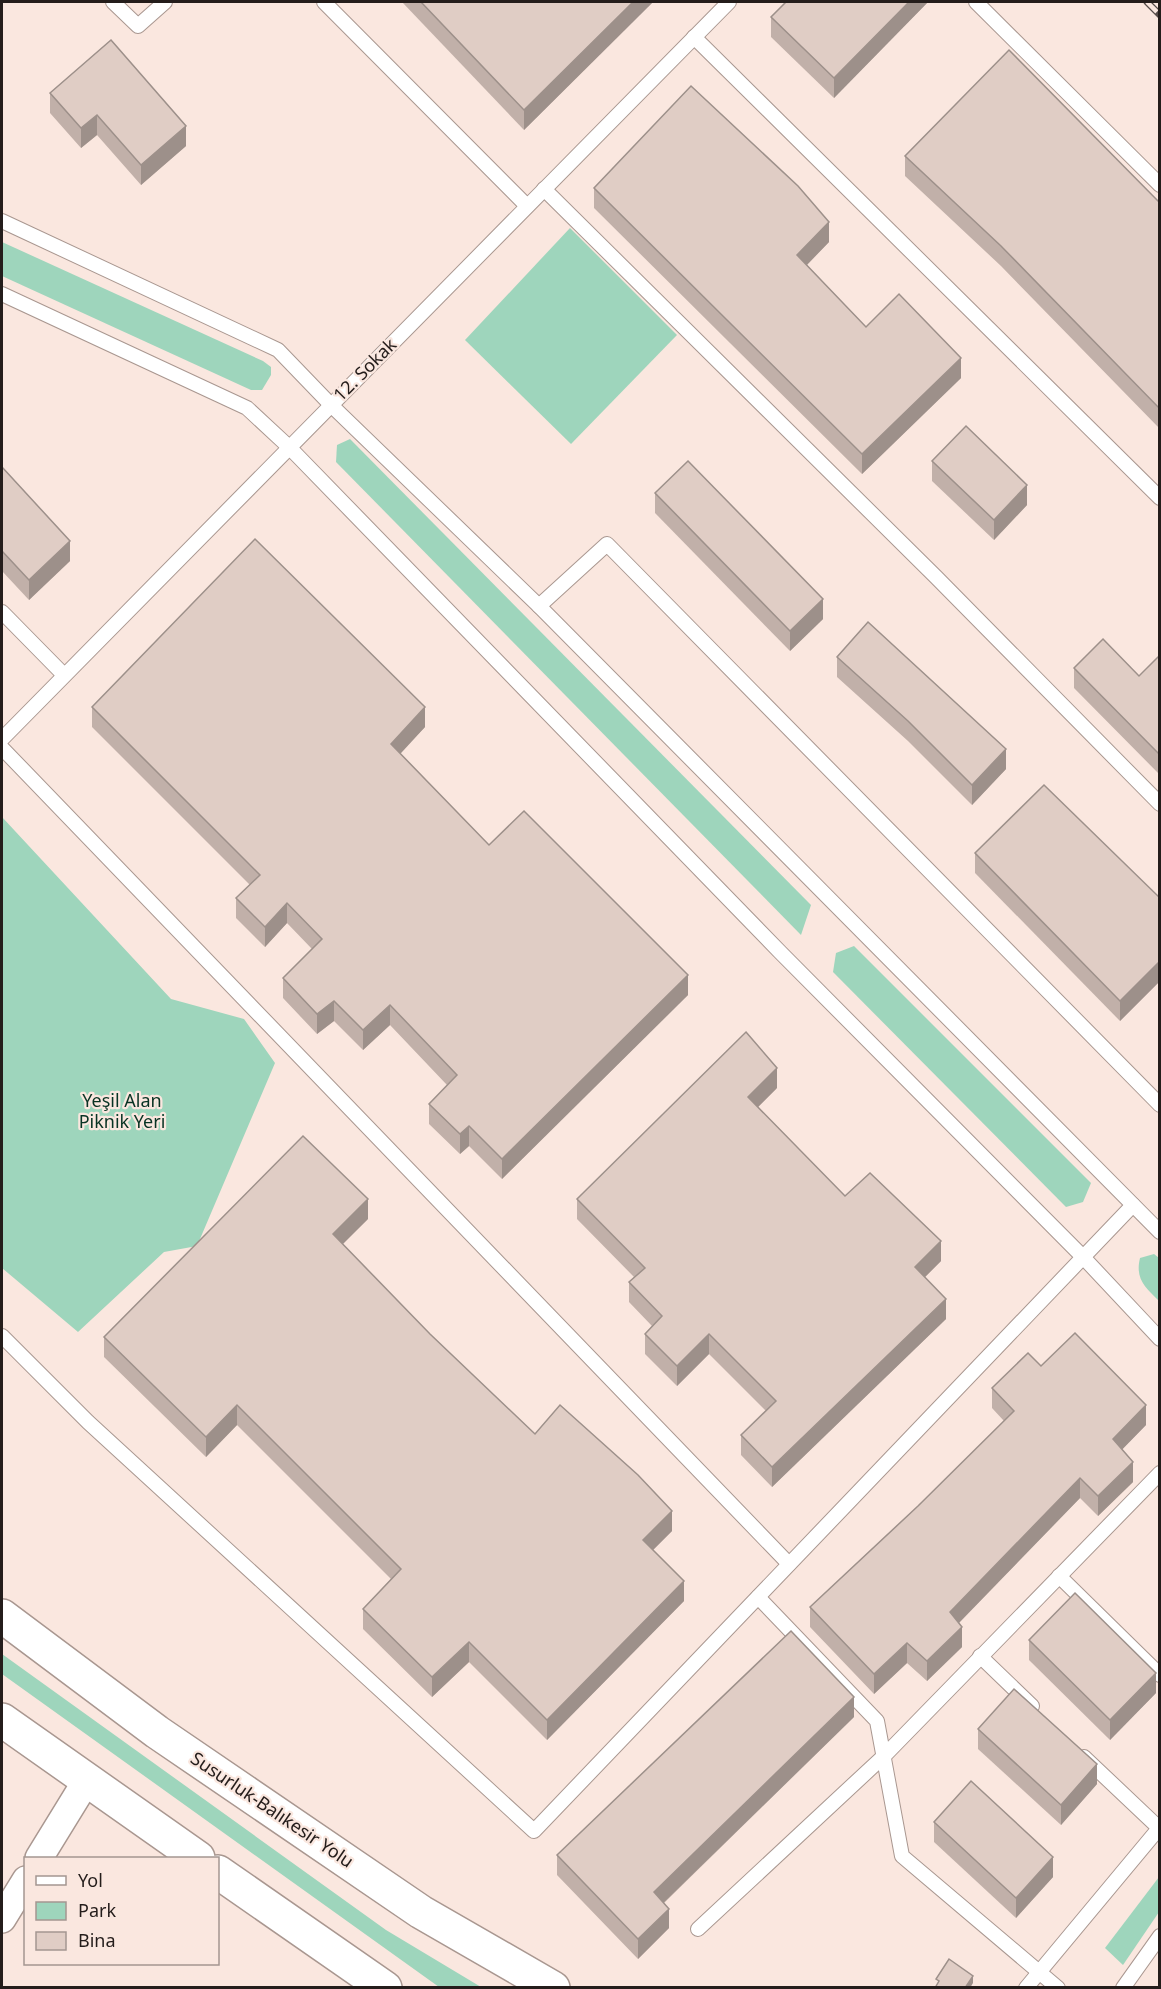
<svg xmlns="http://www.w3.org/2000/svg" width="1161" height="1989" font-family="'Noto Sans',sans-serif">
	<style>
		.green { fill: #9ed5bc }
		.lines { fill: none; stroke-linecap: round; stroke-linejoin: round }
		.service-casing { stroke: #a99790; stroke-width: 16 }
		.minor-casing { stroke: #a99790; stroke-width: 30 }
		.trunk-casing { stroke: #a99790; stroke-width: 36 }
		.service { stroke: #fff; stroke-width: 14 }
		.minor { stroke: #fff; stroke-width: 27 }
		.trunk { stroke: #fff; stroke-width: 33 }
		.rail-casing { stroke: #564c49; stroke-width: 7 }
		.rail { stroke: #fae7df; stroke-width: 4.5; stroke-dasharray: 14; stroke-linecap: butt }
		.wall { fill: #c1b0a9 }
		.shaded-wall { fill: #9d908a }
		.building { fill: #e0cdc5; stroke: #9d908a; stroke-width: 1.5 }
		.labels { text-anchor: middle; stroke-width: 4.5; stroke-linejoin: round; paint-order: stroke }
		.street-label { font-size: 18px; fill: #241d1b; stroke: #fae7df }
		.park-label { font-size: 18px; fill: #083323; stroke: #fae7df }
	</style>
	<rect width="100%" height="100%" fill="#fae7df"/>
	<!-- green -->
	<g class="green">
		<path d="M570,228L677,335L571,444L465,340Z"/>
		<path d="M2,242L263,361L271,367V375L262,390H251L2,276Z"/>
		<path d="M350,439L811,905L801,935L336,462L337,445Z"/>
		<path d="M2,817L171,999L244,1019L275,1063L197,1246L164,1252L78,1332L2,1268Z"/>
		<path d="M854,946L1091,1183L1083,1202L1066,1207L833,972L836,953Z"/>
		<path d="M1154,1254L1159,1258V1301C1145,1287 1135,1279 1140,1258Z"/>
		<path d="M2,1654L386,1930L481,1987H439L2,1674Z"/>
		<path d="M1159,1877V1912L1123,1965L1105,1948Z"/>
	</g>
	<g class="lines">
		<defs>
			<g id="service">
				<path d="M113,2L138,26L165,2"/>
				<path d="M324,2L527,206"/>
				<path d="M976,2L1160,185"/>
				<path d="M694,37L1160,498"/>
				<path d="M544,189L936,577L1160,804"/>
				<path d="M2,221L278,350L331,405L539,606L1160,1232"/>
				<path d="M2,294L247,408L289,447L780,952L1083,1257L1160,1339"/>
				<path d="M539,606L607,544L1160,1105"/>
				<path d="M2,612L64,675"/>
				<path d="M2,739L729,2"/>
				<path d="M2,748L789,1564"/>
				<path d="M2,1336L88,1422L534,1831L1133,1205"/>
				<path d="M1059,1576L1160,1675"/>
				<path d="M758,1597L877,1721L902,1856L1058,1988"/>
				<path d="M980,1656L1032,1706"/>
				<path d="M1084,1757L1159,1828"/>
				<path d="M698,1929L885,1755L1160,1473"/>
				<path d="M1026,1988L1160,1827"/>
				<path d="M1123,1988L1160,1936"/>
			</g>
			<g id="minor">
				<path d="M39,1858L87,1780"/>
				<path d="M2,1919L26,1880"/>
			</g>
			<g id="trunk">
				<path d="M2,1616L157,1732L421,1912L553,1988"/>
				<path d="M2,1720L198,1858"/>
				<path d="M218,1872L385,1988"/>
			</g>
		</defs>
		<!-- service casing -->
		<use href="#service" class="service-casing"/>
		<!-- minor casing -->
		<use href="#minor" class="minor-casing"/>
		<!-- trunk casing -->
		<use href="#trunk" class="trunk-casing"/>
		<!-- service -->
		<use href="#service" class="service"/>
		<!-- minor -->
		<use href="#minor" class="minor"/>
		<!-- trunk -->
		<use href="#trunk" class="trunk"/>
		<defs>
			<path id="rail" d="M1147,2L1160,15"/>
		</defs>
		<!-- rail casing -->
		<use href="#rail" class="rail-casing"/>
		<!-- rail -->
		<use href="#rail" class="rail"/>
	</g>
	<!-- wall -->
	<g class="wall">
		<path d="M402,2H653L524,130Z"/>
		<path d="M786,2H928L834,98L771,37V17Z"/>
		<path d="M50,93L186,146L141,185L97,135L81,148L50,113Z"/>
		<path d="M905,156L1160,203V429L1001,266L905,176Z"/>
		<path d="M594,188L829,242L807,265L866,327L961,378L862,474L594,208Z"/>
		<path d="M932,461L1027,505L994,540L932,481Z"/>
		<path d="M2,467L70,561L29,600L2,571Z"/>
		<path d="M655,493L823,619L790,651L655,513Z"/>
		<path d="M1160,655V775L1074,688V668L1139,676Z"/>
		<path d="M837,657L1006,769L972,805L908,741L837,677Z"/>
		<path d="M92,707L425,727L400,753L489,845L688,995L502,1179L469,1146L460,1154L429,1124V1104L447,1085L390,1025L363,1050L334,1021L317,1034L283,998V978L312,949L287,923L265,947L236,918V898L250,885L92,727Z"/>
		<path d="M975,853L1160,898V981L1120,1021L975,873Z"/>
		<path d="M777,1088L758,1107L845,1196L941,1261L925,1277L946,1319L772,1487L741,1455V1435L766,1411L709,1354L677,1386L645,1354V1334L652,1326L629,1302V1282L634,1277L577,1219V1199Z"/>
		<path d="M368,1219L342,1244L430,1334L535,1434L672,1531L653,1550L684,1601L547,1740L469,1662L432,1697L363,1629V1609L391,1579L237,1425L206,1457L104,1357V1337Z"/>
		<path d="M1041,1366L1146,1425L1122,1449L1133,1482L1098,1516L1080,1498L959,1623L962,1647L927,1681L907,1663L874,1694L810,1627V1607L918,1506L1004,1421L992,1408V1388Z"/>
		<path d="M1029,1640L1156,1693L1110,1740L1029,1660Z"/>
		<path d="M854,1717L664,1903L669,1928L638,1959L557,1875V1855Z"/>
		<path d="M978,1729L1097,1784L1061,1825L978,1749Z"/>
		<path d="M934,1822L1053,1877L1016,1918L934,1842Z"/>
	</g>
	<!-- shaded-wall -->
	<g class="shaded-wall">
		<path d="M633,2H653L524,130V110Z"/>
		<path d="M909,2H928L834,98V78Z"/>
		<path d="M97,115V135L81,148V128Z"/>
		<path d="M186,126V146L141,185V165Z"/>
		<path d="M829,222V242L797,275V255Z"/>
		<path d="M961,358V378L862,474V454Z"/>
		<path d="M1027,485V505L994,540V520Z"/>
		<path d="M70,541V561L29,600V580Z"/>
		<path d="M823,599V619L790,651V631Z"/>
		<path d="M425,707V727L391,764V744Z"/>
		<path d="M1006,749V769L972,805V785Z"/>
		<path d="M287,903V923L265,947V927Z"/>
		<path d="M1160,961V981L1120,1021V1001Z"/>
		<path d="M688,975V995L502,1179V1159Z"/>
		<path d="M334,1001V1021L317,1034V1014Z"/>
		<path d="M390,1005V1025L363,1050V1030Z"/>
		<path d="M777,1068V1088L748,1117V1097Z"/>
		<path d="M469,1126V1146L460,1154V1134Z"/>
		<path d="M368,1199V1219L333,1254V1234Z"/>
		<path d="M941,1241V1261L915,1287V1267Z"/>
		<path d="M946,1299V1319L772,1487V1467Z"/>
		<path d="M709,1334V1354L677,1386V1366Z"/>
		<path d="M237,1405V1425L206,1457V1437Z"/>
		<path d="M1146,1405V1425L1113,1459V1439Z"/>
		<path d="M1133,1462V1482L1098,1516V1496Z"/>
		<path d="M1080,1478V1498L950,1632V1612Z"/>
		<path d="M672,1511V1531L643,1560V1540Z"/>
		<path d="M684,1581V1601L547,1740V1720Z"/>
		<path d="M962,1627V1647L927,1681V1661Z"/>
		<path d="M469,1642V1662L432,1697V1677Z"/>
		<path d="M907,1643V1663L874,1694V1674Z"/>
		<path d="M1156,1673V1693L1110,1740V1720Z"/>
		<path d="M854,1697V1717L654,1912V1892Z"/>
		<path d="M1097,1764V1784L1061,1825V1805Z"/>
		<path d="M1053,1857V1877L1016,1918V1898Z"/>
		<path d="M669,1909V1928L638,1959V1939Z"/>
		<path d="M973,1976V1983L970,1988H965Z"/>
	</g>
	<!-- building -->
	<g class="building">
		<path d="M421,2H633L524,110Z"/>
		<path d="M786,2H909L834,78L771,17Z"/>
		<path d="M111,40L186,126L141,165L97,115L81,128L50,93Z"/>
		<path d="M1009,50L1160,203V409L1001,246L905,156Z"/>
		<path d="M691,86L798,186L829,222L797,255L866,327L899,294L961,358L862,454L594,188Z"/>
		<path d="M966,426L1027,485L994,520L932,461Z"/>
		<path d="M688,461L823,599L790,631L655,493Z"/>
		<path d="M2,467L70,541L29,580L2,551Z"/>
		<path d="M255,539L425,707L391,744L489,845L524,811L688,975L502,1159L469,1126L460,1134L429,1104L457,1075L390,1005L363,1030L334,1001L317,1014L283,978L322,939L287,903L265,927L236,898L260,875L92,707Z"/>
		<path d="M868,622L1006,749L972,785L908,721L837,657Z"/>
		<path d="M1103,639L1139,676L1160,655V755L1074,668Z"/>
		<path d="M1044,785L1160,898V961L1120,1001L975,853Z"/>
		<path d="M746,1032L777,1068L748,1097L845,1196L870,1173L941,1241L915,1267L946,1299L772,1467L741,1435L776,1401L709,1334L677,1366L645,1334L662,1316L629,1282L645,1268L577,1199Z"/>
		<path d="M303,1136L368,1199L333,1234L430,1334L535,1434L560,1405L638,1475L672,1511L643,1540L684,1581L547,1720L469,1642L432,1677L363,1609L401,1569L237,1405L206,1437L104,1337Z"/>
		<path d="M1075,1333L1146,1405L1113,1439L1133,1462L1098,1496L1080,1478L950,1612L962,1627L927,1661L907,1643L874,1674L810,1607L918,1506L1014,1411L992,1388L1028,1353L1041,1366Z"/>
		<path d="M1075,1593L1156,1673L1110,1720L1029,1640Z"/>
		<path d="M791,1631L854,1697L654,1892L669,1909L638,1939L557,1855Z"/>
		<path d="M1014,1689L1097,1764L1061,1805L978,1729Z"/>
		<path d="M971,1781L1053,1857L1016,1898L934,1822Z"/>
		<path d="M949,1959L973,1976L965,1988H935L939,1981L936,1979Z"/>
	</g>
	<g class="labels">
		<!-- street labels -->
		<g class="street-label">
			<text transform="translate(365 370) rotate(-45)" y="6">12. Sokak</text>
			<text transform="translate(272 1810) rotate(34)" y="6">Susurluk-Balıkesir Yolu</text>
		</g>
		<!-- park labels -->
		<g class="park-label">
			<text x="122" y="1107">Yeşil Alan<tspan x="122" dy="21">Piknik Yeri</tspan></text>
		</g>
	</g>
	<!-- border -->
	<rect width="1161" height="1989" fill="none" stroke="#241d1b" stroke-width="6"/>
	<!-- legend -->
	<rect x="24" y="1857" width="195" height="108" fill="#fae7df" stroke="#a49691" stroke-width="1.5"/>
	<rect x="36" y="1876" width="30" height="9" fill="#ffffff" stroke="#a49691" stroke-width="1.5"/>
	<text x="78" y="1887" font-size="18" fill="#241d1b">Yol</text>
	<rect x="36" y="1902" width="30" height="18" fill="#9ed5bc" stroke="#a49691" stroke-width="1.5"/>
	<text x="78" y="1917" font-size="18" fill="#241d1b">Park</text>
	<rect x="36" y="1932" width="30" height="18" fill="#e0cdc5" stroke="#a49691" stroke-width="1.5"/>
	<text x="78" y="1947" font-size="18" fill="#241d1b">Bina</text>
</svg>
